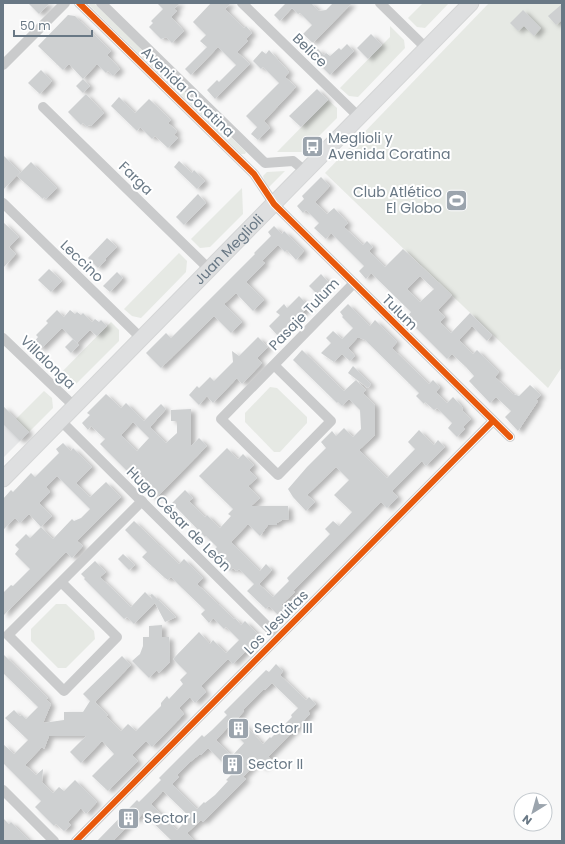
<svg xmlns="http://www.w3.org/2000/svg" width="565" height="844" font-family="Poppins,sans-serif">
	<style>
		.built { fill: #e6e7e8 }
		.green { fill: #e6e9e4 }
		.building { fill: #ced0d1; fill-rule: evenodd; filter: url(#shadow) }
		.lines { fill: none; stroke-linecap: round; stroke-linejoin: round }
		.secondary-casing { stroke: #d4d5d6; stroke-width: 17 }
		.street { stroke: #cacbcc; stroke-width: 10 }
		.secondary { stroke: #dedfe0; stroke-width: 15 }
		.cycleway-casing { stroke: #fff; stroke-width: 8 }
		.cycleway { stroke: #e8590c; stroke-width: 6 }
		.labels { text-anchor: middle; stroke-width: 4; stroke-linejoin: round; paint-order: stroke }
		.street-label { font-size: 14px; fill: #697885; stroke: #fff }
		.poi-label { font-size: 14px; fill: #697885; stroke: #fff; text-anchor: start }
	</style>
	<defs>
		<filter id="shadow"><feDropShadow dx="4.5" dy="2.5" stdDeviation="2" flood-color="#0004"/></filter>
	</defs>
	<rect width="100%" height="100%" fill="#f7f7f7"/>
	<!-- built -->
	<path class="built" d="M3,406L29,432L3,458Z"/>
	<!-- green -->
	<g class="green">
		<path d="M90,3H94L245,151L246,152L245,154H241L91,7L89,5Z"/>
		<path d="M423,3H449L425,28L417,27L408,18Z"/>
		<path d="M489,3H562V367L548,388L325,173Z"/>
		<path d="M390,26L404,40L405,48L358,97L349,96L340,88L390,37Z"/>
		<path d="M328,100L337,108V118L303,152H277Z"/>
		<path d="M285,171L267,189L263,176L267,172Z"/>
		<path d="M242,188L243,214L210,247L200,248L191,239Z"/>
		<path d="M179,253L187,261L186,272L141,318L132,316L124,309Z"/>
		<path d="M111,322L119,330V341L73,387L64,385L56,378Z"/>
		<path d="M270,387L277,388L307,417V423L280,452H274L245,422V413Z"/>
		<path d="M44,391L52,398L53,408L29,432L16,419Z"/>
		<path d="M56,604H66L94,631L95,639L66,668H58L31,641V629Z"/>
	</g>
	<!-- building -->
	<g class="building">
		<path d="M28,3H50L39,14Z"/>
		<path d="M157,3H180L174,9L177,11L171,17L184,31L172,43L166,37L161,39L149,27L153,23L151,21L163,9Z"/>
		<path d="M211,3H231L225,9L244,28L246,26L252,33L246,39L248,41L237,52L250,64L215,99L207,90L217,80L219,82L236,65L218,47L191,75L185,69L207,47L200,41L206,35L193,22Z"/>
		<path d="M286,3H311L319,11L326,10L333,3H352L313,43L303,34L312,25L300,13L298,14L292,8L280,21L274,15Z"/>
		<path d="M562,4V20L556,25L548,16Z"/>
		<path d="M523,10L541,28L534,36L524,26L518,31L510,23Z"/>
		<path d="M68,15L75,16L111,51L107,55L120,69L113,76L108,71L106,73L97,64L83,79L90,86L83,93L76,86L83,79L69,64L63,70L38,46Z"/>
		<path d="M371,34L382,45L368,59L357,48Z"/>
		<path d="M347,44L354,51L330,75L311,56L318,49L324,55L326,53L330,56L339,48L341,50Z"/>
		<path d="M269,50L289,72L285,77L296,87L264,121L270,128L258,140L251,134L257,127L246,116L279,83L263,67L261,69L253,61L262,51L266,54Z"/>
		<path d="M41,70L52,81L40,94L28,83Z"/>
		<path d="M317,89L328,100L301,127L289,116Z"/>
		<path d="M86,94L104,113L91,126L89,125L87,127L83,123L81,125L68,112Z"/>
		<path d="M119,97L135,113L149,99L171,120L168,123L177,131L174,135L178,138L168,148L155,136L152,139L140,127L137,131L111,106Z"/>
		<path d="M3,155L20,172L3,190Z"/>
		<path d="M179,161L192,173L194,170L205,181L197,189L174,167Z"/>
		<path d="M31,162L57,188L46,199L44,197L43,199L17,176Z"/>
		<path d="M321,177L330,186L315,202L327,214L334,208L348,223L344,227L363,245L367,241L373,247L369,251L385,267L403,249L452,295L438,310L445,317L440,322L451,333L470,313L492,335L487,341L472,326L459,340L473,354L477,350L499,372L495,377L513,394L519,396L530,385L541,395L536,400L538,401L518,431L505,417L511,411L496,397L490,403L469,381L474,376L466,367L452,354L447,359L410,322L411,321L407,317L411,312L371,273L366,279L359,271L364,266L331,233L326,239L314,228L319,223L306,210L303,213L297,206L304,199L302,196ZM420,276L434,289L420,302L407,289Z"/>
		<path d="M198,194L206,203L184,225L176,217Z"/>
		<path d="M3,222L19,237L9,247L16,254L3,268Z"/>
		<path d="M274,226L282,234L284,231L304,251L296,260L287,250L285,252L278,245L262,261L265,263L246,282L264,300L253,311L236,293L224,304L242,322L231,333L214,316L161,368L146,353L166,333L171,338L255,254L254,253L271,236L268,232Z"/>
		<path d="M107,238L117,247L105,259L106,260L98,268L88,258Z"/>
		<path d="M49,269L62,281L51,292L38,280Z"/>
		<path d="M117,272L123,278L110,292L103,286Z"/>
		<path d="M321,274L330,284L319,296L309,286Z"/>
		<path d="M299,296L309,306L278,336L269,326L280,315L276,312L284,304L287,308Z"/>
		<path d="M348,304L370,326L375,320L397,342L392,348L429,384L433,380L440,387L436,392L447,403L453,397L463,408L462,410L471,419L463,427L465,429L457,437L448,428L452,423L437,408L434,410L425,402L424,404L416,396L419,393L365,340L358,337L348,348L355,356L350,361L342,354L334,362L321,353L331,343L326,338L333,331L342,339L353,328L342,317L343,316L340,312Z"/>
		<path d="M57,310L64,317L70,310L75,314L77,312L81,315L83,313L92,322L95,319L99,322L101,320L107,326L97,336L90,330L77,343L62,328L41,349L34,342L38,337L36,335L48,323L46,321Z"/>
		<path d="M258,337L268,347L257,358L262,363L242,384L237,378L213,403L207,396L199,405L189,395L197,386L199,388L210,377L214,381L233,362L232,351L239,356Z"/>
		<path d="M73,339L79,345L71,353L65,347Z"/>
		<path d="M302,350L344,391L356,380L366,390L363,393L375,405V435L359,450L387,478L415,449L408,442L419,430L434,445L438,440L445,447L426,466L422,461L392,491L398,497L387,508L381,502L301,583L293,591L295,592L281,605L285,608L278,615L269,606L266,609L247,591L254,584L239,569L237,571L233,568L230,571L211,553L217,547L206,536L205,537L172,503L185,490L193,498L189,501L205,517L207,515L220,528L231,516L228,514L233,509L199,476L227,448L238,459L243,454L254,465L249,470L257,478L248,486L260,498L251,506H288L289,519L282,520L277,523V525H268L260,536L248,524L231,542L260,571L266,564L272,570L259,584L273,597L289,581L287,578L330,534L325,529L333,521L339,526L352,512L334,495L349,480L336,467L307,495L315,502L306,511L293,497L288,489L307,467L326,448L321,442L332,431L336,436L344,428L353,437L361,429L360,410L349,399L342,406L338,402L337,403L293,360Z"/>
		<path d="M353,366L371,384L368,388L348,373Z"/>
		<path d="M106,394L121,408L126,403L144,421L161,404L166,409L150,427L166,443L177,433V421H171V410L191,409V446L199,438L207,446L155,499L100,444L105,439L91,426L88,430L82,423L90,415L87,413ZM133,422L149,438L137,451L121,435Z"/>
		<path d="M3,406L29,432L20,441L3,424Z"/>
		<path d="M63,443L71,451L73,448L92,467L76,483L90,497L106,482L121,497L77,541L83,546L72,558L66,552L3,616V593L11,585L13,586L30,569L15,554L19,549L15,545L26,534L30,538L41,527L29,514L20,523L15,518L3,530V499L11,490L13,492L31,473L35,477L59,453L56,449ZM57,476L90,509L81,518L74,521L72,519L53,539L41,527L52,516L39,503L50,492L46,487Z"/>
		<path d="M134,521L179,564L184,559L203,578L197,584L234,619L235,618L241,625L245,621L258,634L250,643L252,645L233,664L228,659L201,686L206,692L195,703L190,697L179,708L184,714L156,743L152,747L146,741L132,755L138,761L108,791L92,776L114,754L102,741L81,763L70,752L86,736H49L44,749L42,747L25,765L36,775L43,769L42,782L53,793L59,787L64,791L75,780L97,802L86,814L81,808L68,822L71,825L64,831L56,824L54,826L35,807L41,801L3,763V744L14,754L28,740L5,718L14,710L20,716L22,715L26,719L38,707L3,673V654L48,698L46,699L51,704L43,723L64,720V712H83L90,701L83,694L122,656L131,665L95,702L108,715L106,716L121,731L128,724L136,731L161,706V703L167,696L169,699L183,684L180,680L187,673L173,659L199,632L210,644L213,640L226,653L239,640L226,627L224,629L213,618L209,623L201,614L205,610L182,588L171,577L168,580L165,578L142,557L147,552L125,530Z"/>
		<path d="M123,554L135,565L129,570L118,559Z"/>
		<path d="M95,561L106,572L100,577L131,607L145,592L153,600L150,595L152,594L176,617L165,622L155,603L134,624L127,617L124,619L84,579L85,578L81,574Z"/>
		<path d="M162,625V637H169L170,662L159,673L157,670L149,678L132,661L140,654L143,646V637H149V626Z"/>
		<path d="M276,664L283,671L280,675L306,700L309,697L316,704L308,711L310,714L268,757L271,759L263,768L257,762L243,777L246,779L203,822L201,820L187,833L194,841H172L143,813L137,820L135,818L113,841H97L137,800L139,802L161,780L159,778L202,735L204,737L212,730L227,715L224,712L266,670L269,672ZM272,683L298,708L291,715L292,717L271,738L270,737L263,744L238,718L244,711L243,710L264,689L265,690ZM228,727L244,743L232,756L216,740ZM208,748L233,773L226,780L228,781L215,795L205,803L204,802L197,809L172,784L179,777L177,775L190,762L200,754L201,755ZM163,791L190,817L177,830L151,804Z"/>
		<path d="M3,818L9,824L11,822L30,841H3Z"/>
	</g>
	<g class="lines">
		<defs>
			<g id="secondary">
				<path id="s1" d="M3,479L471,3"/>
			</g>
		</defs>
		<!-- secondary casing -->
		<use href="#secondary" class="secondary-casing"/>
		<!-- street -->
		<g class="street">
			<path d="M79,3L254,174L274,204L510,437"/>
			<path d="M101,3L265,163L293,161L305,171"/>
			<path d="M242,3L359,117"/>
			<path d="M380,3L426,48"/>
			<path d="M3,65L65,3"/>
			<path d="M43,107L209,269"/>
			<path d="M3,203L141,338"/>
			<path d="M3,338L74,406"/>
			<path d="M274,365L331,421L278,475L221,419L354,283"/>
			<path d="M60,420L278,637"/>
			<path d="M61,582L117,637L64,691L8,635L142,501"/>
			<path d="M3,790L54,841"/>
			<path d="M76,841L493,421"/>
		</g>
		<!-- secondary -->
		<use href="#secondary" class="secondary"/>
		<defs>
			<g id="cycleway">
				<path d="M79,3L254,174L274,204L510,437"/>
				<path d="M76,841L493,421"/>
			</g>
		</defs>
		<!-- cycleway casing -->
		<use href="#cycleway" class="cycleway-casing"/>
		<!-- cycleway -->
		<use href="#cycleway" class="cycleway"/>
	</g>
	<!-- icons -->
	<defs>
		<symbol id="bus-square" viewBox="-11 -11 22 22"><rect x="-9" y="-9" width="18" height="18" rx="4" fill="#9ba4ad" stroke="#fff"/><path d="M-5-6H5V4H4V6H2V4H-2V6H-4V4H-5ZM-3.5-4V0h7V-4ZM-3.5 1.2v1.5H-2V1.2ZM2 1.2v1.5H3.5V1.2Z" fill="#fff"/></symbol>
		<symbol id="stadium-square" viewBox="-11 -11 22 22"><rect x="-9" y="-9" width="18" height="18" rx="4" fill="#9ba4ad" stroke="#fff"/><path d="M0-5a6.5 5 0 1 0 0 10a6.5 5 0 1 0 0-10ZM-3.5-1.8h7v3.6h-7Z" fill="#fff"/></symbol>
		<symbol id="building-square" viewBox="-11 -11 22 22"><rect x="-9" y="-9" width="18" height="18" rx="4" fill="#9ba4ad" stroke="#fff"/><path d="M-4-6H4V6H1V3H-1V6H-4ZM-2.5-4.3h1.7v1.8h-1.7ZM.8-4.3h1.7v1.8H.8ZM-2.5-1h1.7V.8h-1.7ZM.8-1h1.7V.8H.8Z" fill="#fff"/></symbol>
	</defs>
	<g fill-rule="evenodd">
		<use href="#bus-square" x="300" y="134" width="25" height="25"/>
		<use href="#stadium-square" x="444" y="188" width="25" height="25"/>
		<use href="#building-square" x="226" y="716" width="25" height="25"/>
		<use href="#building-square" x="220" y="752" width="25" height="25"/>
		<use href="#building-square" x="116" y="806" width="25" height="25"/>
	</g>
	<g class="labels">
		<!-- street labels -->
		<g class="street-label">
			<text transform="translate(310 50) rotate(44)" y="5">Belice</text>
			<text transform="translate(188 92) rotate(44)" y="5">Avenida Coratina</text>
			<text transform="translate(136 178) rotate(44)" y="5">Farga</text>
			<text dy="5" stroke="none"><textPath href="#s1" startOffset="322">Juan Meglioli</textPath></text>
			<text transform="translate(82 261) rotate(44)" y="5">Leccino</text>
			<text transform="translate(400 312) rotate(45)" y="5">Tulum</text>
			<text transform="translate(304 314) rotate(-46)" y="5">Pasaje Tulum</text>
			<text transform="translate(48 362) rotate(44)" y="5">Villalonga</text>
			<text transform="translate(179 519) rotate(45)" y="5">Hugo César de León</text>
			<text transform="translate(276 622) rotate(-45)" y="5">Los Jesuitas</text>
		</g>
		<!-- poi labels -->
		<g class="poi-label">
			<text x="328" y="143">Meglioli y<tspan x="328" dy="16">Avenida Coratina</tspan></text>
			<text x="442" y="197" text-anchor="end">Club Atlético<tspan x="442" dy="16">El Globo</tspan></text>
			<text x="254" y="733">Sector III</text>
			<text x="248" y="769">Sector II</text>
			<text x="144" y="823">Sector I</text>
		</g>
	</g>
	<!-- border -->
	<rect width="565" height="844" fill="none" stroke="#697885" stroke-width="8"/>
	<!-- north arrow -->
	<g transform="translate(533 812) rotate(217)"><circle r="19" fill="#ffffff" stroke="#c3c9ce"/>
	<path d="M0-3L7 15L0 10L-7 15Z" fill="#9ba4ad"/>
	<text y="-6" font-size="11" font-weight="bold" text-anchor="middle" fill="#697885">N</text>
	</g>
	<!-- scale -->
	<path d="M14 30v6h78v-6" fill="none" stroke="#697885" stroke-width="2"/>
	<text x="20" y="30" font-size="12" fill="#697885" stroke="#ffffff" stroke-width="3" paint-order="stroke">50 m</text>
</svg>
